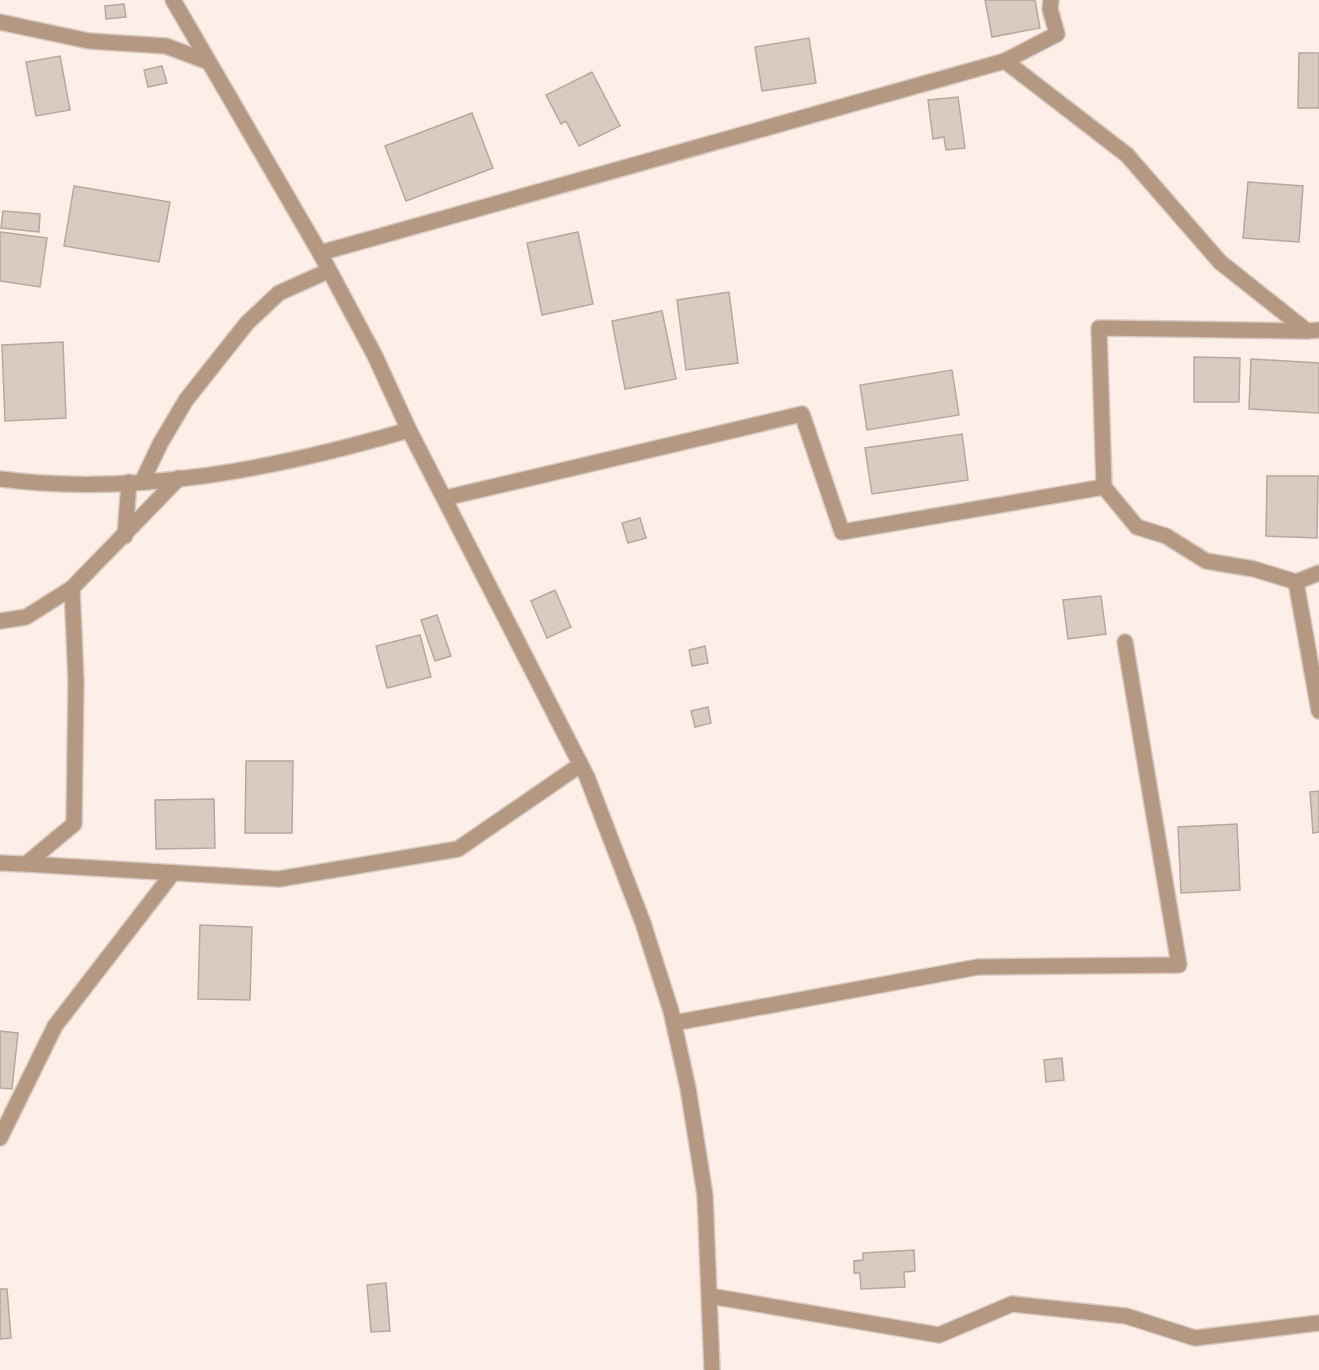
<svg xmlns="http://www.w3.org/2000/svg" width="1319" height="1370" font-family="'DejaVu Sans',sans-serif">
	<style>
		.building { fill: #dbcac1; stroke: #b8a79e; stroke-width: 1.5 }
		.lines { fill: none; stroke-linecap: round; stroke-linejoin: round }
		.minor-casing { stroke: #d6cac2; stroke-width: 18 }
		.minor { stroke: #b49882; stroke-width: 15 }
	</style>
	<rect width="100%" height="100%" fill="#fdefe7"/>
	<!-- building -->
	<g class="building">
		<path d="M985,0H1035L1040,28L992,37Z"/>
		<path d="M124,4L126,17L106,19L105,6Z"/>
		<path d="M809,38L816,83L762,91L755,47Z"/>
		<path d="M1299,53H1319V108H1298Z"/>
		<path d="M60,56L70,110L36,116L26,62Z"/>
		<path d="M162,66L167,83L148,87L144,70Z"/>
		<path d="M592,72L620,126L579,146L566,121L561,124L546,95Z"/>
		<path d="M958,97L965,148L946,150L944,137L933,139L928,100Z"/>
		<path d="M472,113L493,168L406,201L385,146Z"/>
		<path d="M1248,182L1303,186L1299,242L1243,238Z"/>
		<path d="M74,186L170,202L159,262L64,246Z"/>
		<path d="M3,211L40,214L39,232L1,228Z"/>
		<path d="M0,232L47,238L40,287L0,281Z"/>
		<path d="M578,232L593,304L542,315L527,243Z"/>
		<path d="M729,292L738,363L686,370L677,300Z"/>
		<path d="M662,311L676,379L625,389L612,321Z"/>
		<path d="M63,342L66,418L5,421L2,345Z"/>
		<path d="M1194,357L1240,358L1239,402H1194Z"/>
		<path d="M1251,359L1319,363V413L1249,409Z"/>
		<path d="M952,370L959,415L867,430L860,385Z"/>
		<path d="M962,434L968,480L872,494L865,448Z"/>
		<path d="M1267,476H1318L1317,538L1266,536Z"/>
		<path d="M640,518L646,538L628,543L622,523Z"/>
		<path d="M555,590L571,627L547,638L531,601Z"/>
		<path d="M1101,596L1106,634L1068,639L1063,600Z"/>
		<path d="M437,615L451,656L435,661L421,620Z"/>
		<path d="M420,635L431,677L387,688L376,646Z"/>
		<path d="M705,646L708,663L692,666L689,650Z"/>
		<path d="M708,707L711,723L695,727L691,711Z"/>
		<path d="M246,761H293L292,833H245Z"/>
		<path d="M1319,791V832L1313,833L1310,792Z"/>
		<path d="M214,799L215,848L156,849L155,800Z"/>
		<path d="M1237,824L1240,890L1181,893L1178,827Z"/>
		<path d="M200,925L252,927L250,1000L198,999Z"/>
		<path d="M0,1031L18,1033L12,1089L0,1088Z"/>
		<path d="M1062,1058L1064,1080L1046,1082L1044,1060Z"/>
		<path d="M914,1250L915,1271L904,1272L905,1287L861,1289L860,1273H854V1261L863,1260V1253Z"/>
		<path d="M386,1283L390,1331L371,1332L367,1285Z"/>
		<path d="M0,1289H7L11,1338L0,1339Z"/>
	</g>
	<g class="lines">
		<defs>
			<g id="minor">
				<path d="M173,0L320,253L375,356L409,430L587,777L643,923L671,1011L688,1088L705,1195L712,1370"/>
				<path d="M1051,0L1050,9L1057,34L1005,61L1127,155L1220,262L1307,331L1319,330"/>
				<path d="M0,22L89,41L166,46L206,61"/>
				<path d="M320,253L1005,61"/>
				<path d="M0,479C137,497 278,468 409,430"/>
				<path d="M142,482L160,444L186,400L247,323L279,293L328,271"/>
				<path d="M1104,487L1099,328L1307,331"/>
				<path d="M445,498L802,414L842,532L1104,487L1137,527L1166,536L1206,561L1254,569L1296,582L1319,573"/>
				<path d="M125,536L129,482"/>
				<path d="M1296,582L1319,711"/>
				<path d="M0,621L26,617L72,588"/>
				<path d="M0,863L26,864L74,824L76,682L72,588L179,478"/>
				<path d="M26,864L279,879L458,849L580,765"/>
				<path d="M674,1023L978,967L1179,965L1125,642"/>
				<path d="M0,1138L55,1026L173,873"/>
				<path d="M710,1296L939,1335L1012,1304L1126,1316L1195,1338L1319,1323"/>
			</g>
		</defs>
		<!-- minor casing -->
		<use href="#minor" class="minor-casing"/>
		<!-- minor -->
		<use href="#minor" class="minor"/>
	</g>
</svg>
